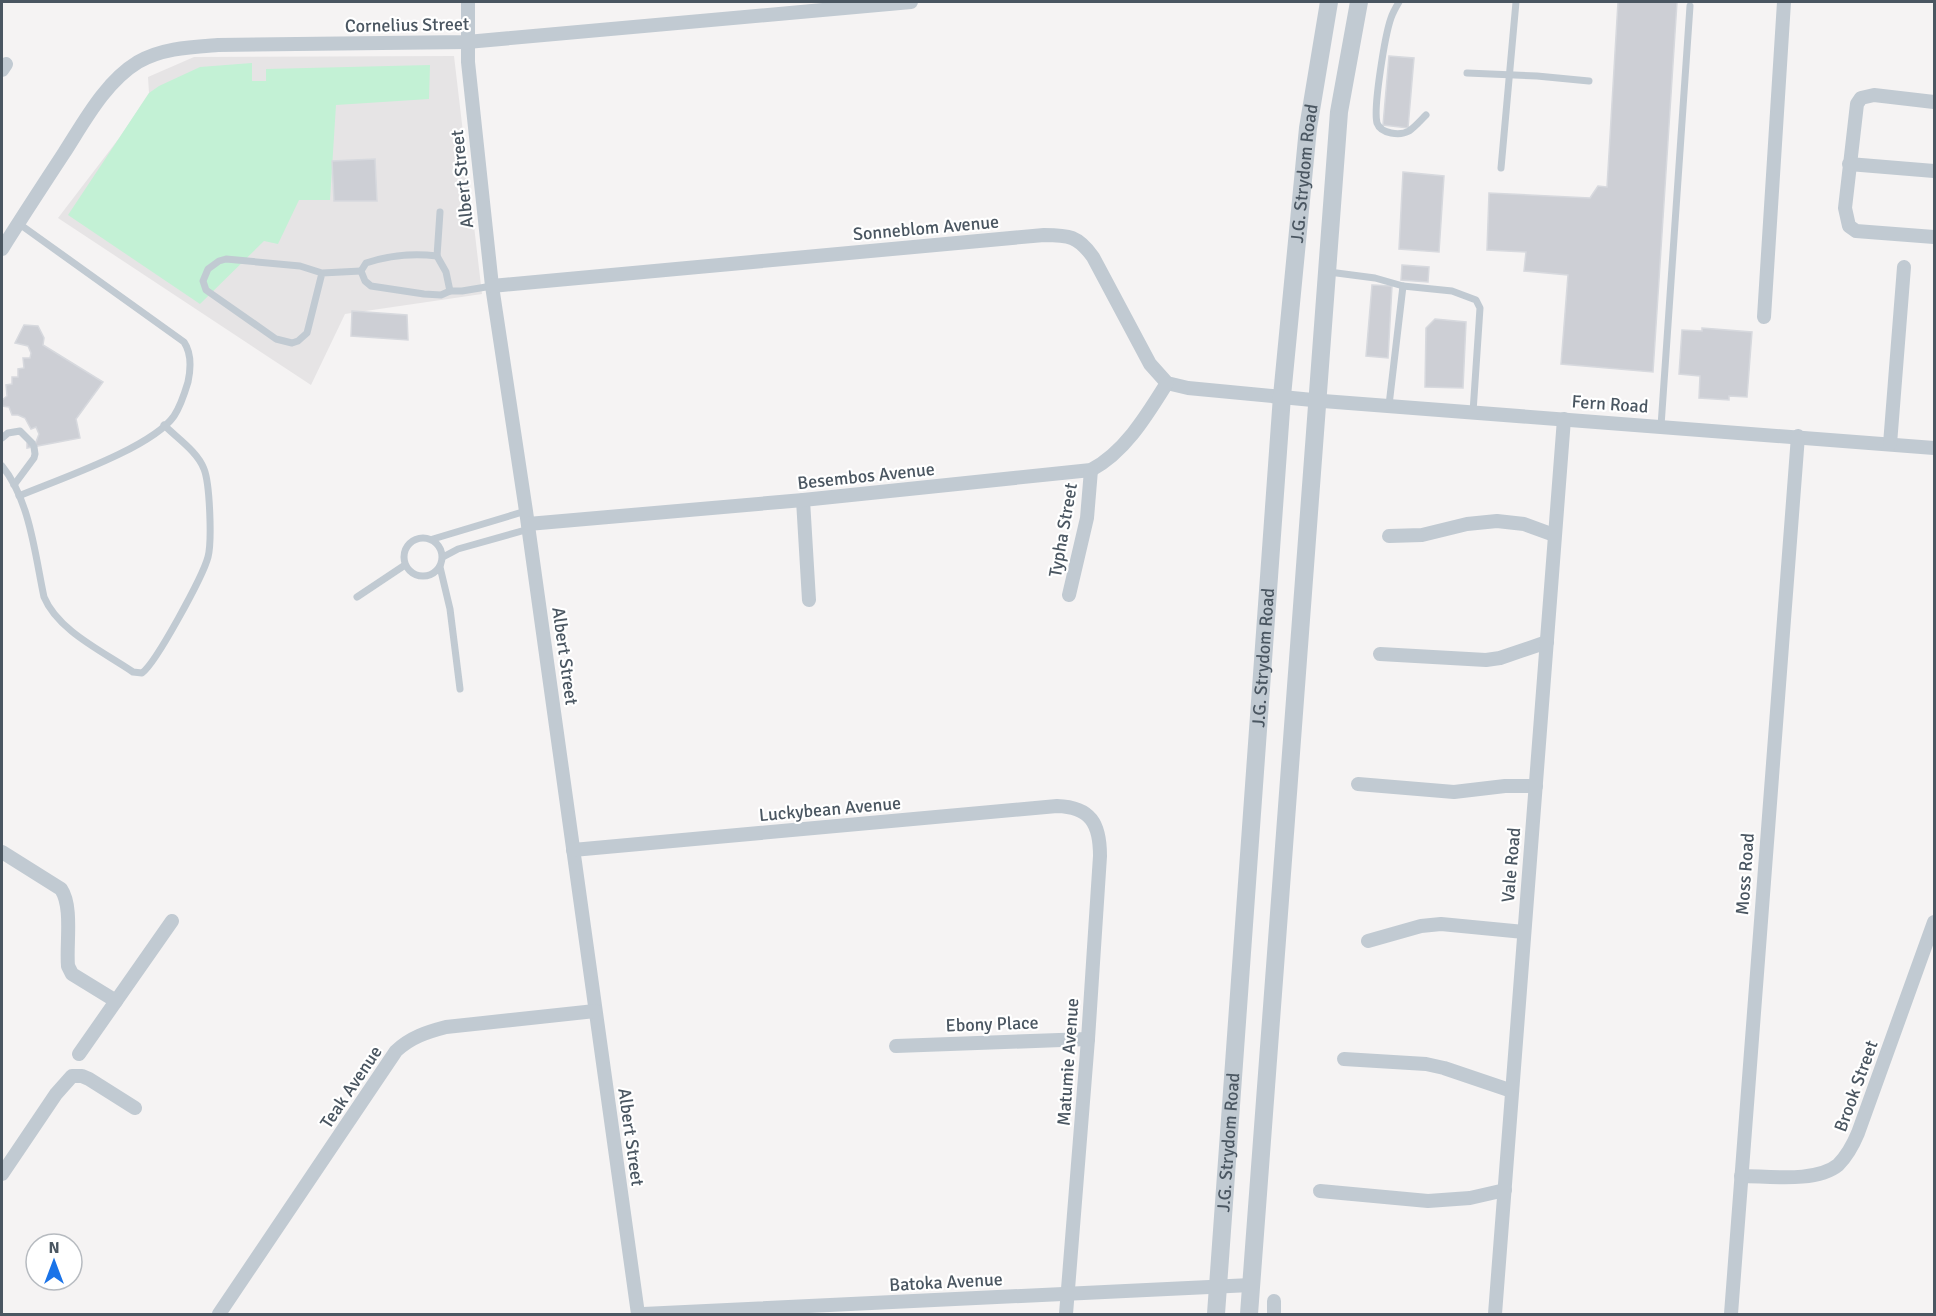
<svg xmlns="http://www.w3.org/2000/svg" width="1936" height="1316" font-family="Signika,sans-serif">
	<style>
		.education { fill: #e6e4e5 }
		.green { fill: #c3f1d5 }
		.building { fill: #cdcfd5; stroke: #d7d9de; stroke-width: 1.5 }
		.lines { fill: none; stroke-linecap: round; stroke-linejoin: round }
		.service { stroke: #c1cad2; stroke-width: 7 }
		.minor { stroke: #c1cad2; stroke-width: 14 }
		.tertiary { stroke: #c1cad2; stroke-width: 18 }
		.labels { text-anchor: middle; stroke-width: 4.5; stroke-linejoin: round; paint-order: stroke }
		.street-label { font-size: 18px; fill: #4a5661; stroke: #fff }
	</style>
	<rect width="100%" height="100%" fill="#f5f3f3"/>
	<!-- education -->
	<path class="education" d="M454,56L482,294L345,314L311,385L58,218L120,137L149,93L148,77L194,57Z"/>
	<!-- green -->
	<path class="green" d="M252,63V81H266V69L430,65L429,99L336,105L330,200H299L278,244L264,241L200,304L68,215L149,93L159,86L200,67Z"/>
	<!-- building -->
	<g class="building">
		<path d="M1618,2H1677L1653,372L1561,364L1568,275L1524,271L1526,252L1487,250L1489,193L1590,198L1598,186L1607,187Z"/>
		<path d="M1389,56L1414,58L1408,128L1383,125Z"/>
		<path d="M375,159L377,201H334L332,161Z"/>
		<path d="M1403,172L1444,176L1439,252L1399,249Z"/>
		<path d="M1402,265L1429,267L1428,282L1401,280Z"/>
		<path d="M1372,285L1392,286L1388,358L1366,356Z"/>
		<path d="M352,311L407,315L408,340L351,336Z"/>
		<path d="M1435,319L1466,322L1463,388L1425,387L1426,328Z"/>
		<path d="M24,325L38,326L44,338L43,345L103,382L76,419L80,438L27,448V443L36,442L39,434L36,427L31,429L25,418L18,415H12L9,407L2,406V400L7,396L6,385L12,384V377H18V369L24,368L23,358H30L31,353L28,346L15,343Z"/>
		<path d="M1702,328L1752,332L1747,397L1729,396V400L1699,398L1700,376L1679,374L1682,330L1702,331Z"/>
	</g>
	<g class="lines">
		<!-- service -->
		<g class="service">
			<path d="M1399,2C1396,7 1393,12 1391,18C1385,35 1373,108 1377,123C1381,134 1400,136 1409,131C1415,127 1421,120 1426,115"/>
			<path d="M1467,73L1537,76L1589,81"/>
			<path d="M1501,168L1516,2"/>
			<path d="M440,212L437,256L446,272L450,291"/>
			<path d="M18,223L184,342C192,354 191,368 188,382C185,392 180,407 174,416C152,448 57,480 19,496"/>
			<path d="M437,256C412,253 390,255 366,263L361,271L365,281L371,286L424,294L441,295L450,291H462L492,286"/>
			<path d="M1329,272L1375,278L1403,286L1452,291L1476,300L1480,308L1473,412"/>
			<path d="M322,273L307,333L298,341L292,343L276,339L206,290L203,281L208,269L219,261L226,259L300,266L322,273L361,271"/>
			<path d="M1389,405L1403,286"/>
			<path d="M1661,426L1690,6"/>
			<path d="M2,438L8,433L20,431L32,443"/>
			<path d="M2,466C30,500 35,555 44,597C58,631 104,652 133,672L142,673C156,663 203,576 208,557C212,542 210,484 204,469C198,452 177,438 164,425"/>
			<path d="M14,485L34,458L35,454L34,447"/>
			<circle cx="423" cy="557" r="19"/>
			<path d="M433,539L526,511"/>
			<path d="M443,557L458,549L529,529"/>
			<path d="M440,567L450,609L460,689"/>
			<path d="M357,597L405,565"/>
		</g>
		<!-- minor -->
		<g class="minor">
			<path d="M468,2V62L492,286L526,511L638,1314"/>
			<path d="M2,70L6,64"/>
			<path d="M1934,102L1874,95L1861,98L1857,104L1845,208L1849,226L1856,231L1934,237"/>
			<path d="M1849,164L1934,171"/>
			<path d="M2,249C22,217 43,185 64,153C84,122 105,82 138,62C162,48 191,47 218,45L467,42L911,2"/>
			<path d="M492,286L1044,235C1069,235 1078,236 1093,257L1150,364L1167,383L1188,388L1323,401L1934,448"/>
			<path d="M1764,317L1784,2"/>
			<path d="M1890,444L1904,267"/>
			<path d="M803,500L809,600"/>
			<path d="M528,524L803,500L1091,470C1125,452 1147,415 1167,383"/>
			<path d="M1389,536L1422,535L1467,524L1497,521L1524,524L1554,535"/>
			<path d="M1069,595L1087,518L1091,470"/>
			<path d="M1380,654L1486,660L1500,658L1547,642"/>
			<path d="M1358,784L1454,792L1505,786H1536"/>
			<path d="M573,850L1057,806C1091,807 1100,824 1100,856L1088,1039L1066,1314"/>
			<path d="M2,852L61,889C73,907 66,944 68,966L72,974L116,1001"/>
			<path d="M1368,941L1421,926L1441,924L1524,932"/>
			<path d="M896,1046L1088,1039"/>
			<path d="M79,1054L172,921"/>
			<path d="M1344,1059L1426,1064L1444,1068L1512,1091"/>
			<path d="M2,1174L56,1094L72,1076H82L89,1079L135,1108"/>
			<path d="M1741,1176C1768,1176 1816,1183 1838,1165C1847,1156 1853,1145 1858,1133L1934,922"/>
			<path d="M1320,1191L1428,1201L1470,1198L1505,1190"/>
			<path d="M219,1314L396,1051C411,1037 427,1032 446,1027L595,1011"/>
			<path d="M643,1314L1251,1285"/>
			<path d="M1274,1314V1301"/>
			<path d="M1495,1314L1564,419"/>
			<path d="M1731,1314L1798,436"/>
		</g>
		<!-- tertiary -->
		<g class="tertiary">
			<path id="s1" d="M1216,1314L1282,396L1308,128L1329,2"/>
			<path d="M1249,1314L1339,112L1359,2"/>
		</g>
	</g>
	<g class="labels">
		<!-- street labels -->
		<g class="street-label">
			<text transform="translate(407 25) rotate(-1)" y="6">Cornelius Street</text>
			<text dy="6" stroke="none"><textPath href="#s1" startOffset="1144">J.G. Strydom Road</textPath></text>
			<text transform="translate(462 179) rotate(-96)" y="6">Albert Street</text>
			<text transform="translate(926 228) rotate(-5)" y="6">Sonneblom Avenue</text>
			<text transform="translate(1610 404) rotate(4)" y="6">Fern Road</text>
			<text transform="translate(866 476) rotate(-6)" y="6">Besembos Avenue</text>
			<text transform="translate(1063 530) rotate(-80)" y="6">Typha Street</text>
			<text transform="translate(565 656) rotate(82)" y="6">Albert Street</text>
			<text dy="6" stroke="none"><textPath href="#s1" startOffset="658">J.G. Strydom Road</textPath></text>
			<text transform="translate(830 809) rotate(-5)" y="6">Luckybean Avenue</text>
			<text transform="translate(1511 865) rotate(-85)" y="6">Vale Road</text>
			<text transform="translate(1745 874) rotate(-86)" y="6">Moss Road</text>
			<text transform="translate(992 1024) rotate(-2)" y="6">Ebony Place</text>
			<text transform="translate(1068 1062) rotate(-86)" y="6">Matumie Avenue</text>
			<text transform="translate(1856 1086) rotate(-70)" y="6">Brook Street</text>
			<text transform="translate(351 1087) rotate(-56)" y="6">Teak Avenue</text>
			<text transform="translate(631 1137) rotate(82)" y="6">Albert Street</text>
			<text dy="6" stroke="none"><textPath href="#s1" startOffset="172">J.G. Strydom Road</textPath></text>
			<text transform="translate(946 1282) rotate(-3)" y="6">Batoka Avenue</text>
		</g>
	</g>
	<!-- border -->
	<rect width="1936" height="1316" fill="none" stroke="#4a5661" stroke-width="6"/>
	<!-- north arrow -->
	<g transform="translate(54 1262)"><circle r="28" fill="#ffffff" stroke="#b7bbc0" stroke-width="1.5"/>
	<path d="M0-4.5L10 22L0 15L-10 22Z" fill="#1a73e8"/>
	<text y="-9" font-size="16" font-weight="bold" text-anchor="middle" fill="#4a5661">N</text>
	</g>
</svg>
